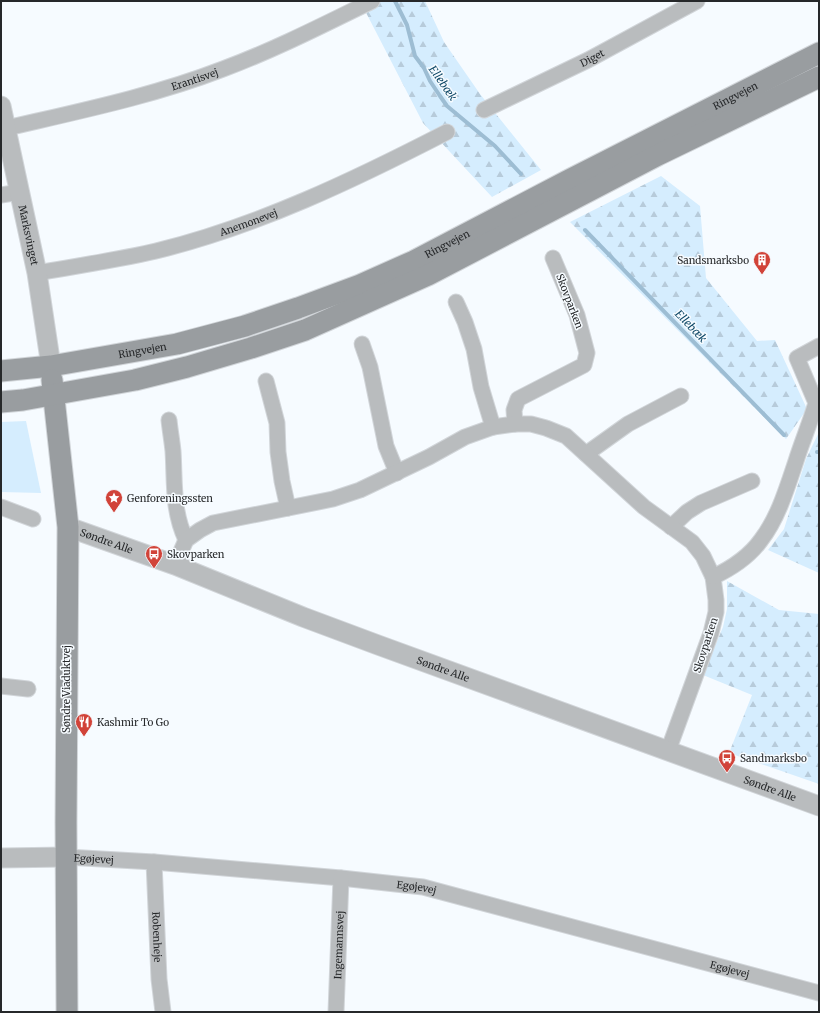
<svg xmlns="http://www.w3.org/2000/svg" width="820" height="1013" font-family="Merriweather,serif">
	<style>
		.green { fill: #d5edfe }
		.forest { fill: url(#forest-firs) }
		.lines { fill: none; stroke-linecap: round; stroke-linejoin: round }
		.stream { stroke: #9dbdd3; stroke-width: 4 }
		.minor-casing { stroke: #d1d5d9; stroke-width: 17 }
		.tertiary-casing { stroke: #d1d5d9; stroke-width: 21 }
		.secondary-casing { stroke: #d1d5d9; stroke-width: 23 }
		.minor { stroke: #b9bcbe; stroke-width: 15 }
		.tertiary { stroke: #b9bcbe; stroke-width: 19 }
		.secondary { stroke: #999da0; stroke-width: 21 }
		.labels { text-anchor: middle; stroke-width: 3; stroke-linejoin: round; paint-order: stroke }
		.street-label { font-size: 10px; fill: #26282a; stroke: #f6fbff }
		.poi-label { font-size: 10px; fill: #26282a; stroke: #f6fbff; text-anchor: start }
		.water-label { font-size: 11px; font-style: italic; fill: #0c4665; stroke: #f6fbff }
	</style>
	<defs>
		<pattern id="forest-firs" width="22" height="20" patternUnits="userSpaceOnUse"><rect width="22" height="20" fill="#d5edfe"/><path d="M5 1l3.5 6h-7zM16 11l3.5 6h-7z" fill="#b7cbda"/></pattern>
	</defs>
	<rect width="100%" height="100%" fill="#f6fbff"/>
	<!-- green -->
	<path class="green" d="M26,421L41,493L1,492V422Z"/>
	<!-- forest -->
	<g class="forest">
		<path d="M360,1H425L444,42L480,94L541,170L492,197L423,123Z"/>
		<path d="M661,176L700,206L706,278L757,341L775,340L807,409L786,439L570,222Z"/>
		<path d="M819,432V573L768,550L784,529L806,459Z"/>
		<path d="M727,581L779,610L819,614V784L729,753L752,695L703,675L723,627L727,609Z"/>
	</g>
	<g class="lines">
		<!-- stream -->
		<g class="stream">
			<path d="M395,1L407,25L415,56L424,68L430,81L440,96L447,106L495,146L521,174"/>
			<path d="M585,230L784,435"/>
			<path d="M817,452H819"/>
		</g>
		<defs>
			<g id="minor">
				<path id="s1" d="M484,110L588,60L697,1"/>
				<path id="s2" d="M7,128C80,111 153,96 223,69C274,50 323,25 372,1"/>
				<path d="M1,195L20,192"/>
				<path id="s3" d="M37,273C77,266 117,260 156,251C258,226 354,180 447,132"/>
				<path d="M456,302L465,322L474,349L481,387L493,427"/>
				<path d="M362,344L370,367L386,446L397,473"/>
				<path d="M266,381L277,423L278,452L282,481L288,508"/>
				<path d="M169,420C170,430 172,441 173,451C175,482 172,510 186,540"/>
				<path d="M515,424L514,410L518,399L584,365L587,353L577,315L553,258"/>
				<path d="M586,454L628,424L681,396"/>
				<path d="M1,507L33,519"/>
				<path d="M671,527L687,512L701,503L752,481"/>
				<path d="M175,565L186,540L200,530L213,523L333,499L360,490L429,457L465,437L493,427L515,424H531L546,428L566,436L644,507L692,542L703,556L713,577L716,600V612L711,633L668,751"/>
				<path d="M713,577C732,568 749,557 761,540C778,518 787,488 796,461C802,442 810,423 816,403L797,358L819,346"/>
				<path d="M1,686L28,689"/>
				<path id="s4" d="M66,857L154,862L341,878L423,887L819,993"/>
				<path id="s5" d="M154,862L159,979L163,1012"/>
				<path id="s6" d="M336,1012L341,878"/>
			</g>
			<g id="tertiary">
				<path id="s7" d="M1,106L37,273L51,366"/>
				<path id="s8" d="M68,527L175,565L303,617L378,645L819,806"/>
				<path d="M1,858L66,857"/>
			</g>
			<g id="secondary">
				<path id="s9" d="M1,371L51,366L177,344L245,326L298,308L360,285L414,261L569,180L819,53"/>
				<path d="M52,380L68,527L66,823L67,1012"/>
				<path d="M1,402L23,400L135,380L187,367L251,348L305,330L428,275L658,155L819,77"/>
			</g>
		</defs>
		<!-- minor casing -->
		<use href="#minor" class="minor-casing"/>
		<!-- tertiary casing -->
		<use href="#tertiary" class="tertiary-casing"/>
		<!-- secondary casing -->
		<use href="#secondary" class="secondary-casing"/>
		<!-- minor -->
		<use href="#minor" class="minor"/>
		<!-- tertiary -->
		<use href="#tertiary" class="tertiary"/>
		<!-- secondary -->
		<use href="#secondary" class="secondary"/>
	</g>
	<!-- icons -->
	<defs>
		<symbol id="building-pin" viewBox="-11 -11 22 30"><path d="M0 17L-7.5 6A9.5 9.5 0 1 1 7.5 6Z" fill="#d14339" stroke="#f6fbff"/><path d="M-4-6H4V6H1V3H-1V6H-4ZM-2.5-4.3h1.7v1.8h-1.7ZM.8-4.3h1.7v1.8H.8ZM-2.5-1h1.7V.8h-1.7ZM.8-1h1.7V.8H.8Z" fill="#fff"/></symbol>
		<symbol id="sight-pin" viewBox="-11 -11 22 30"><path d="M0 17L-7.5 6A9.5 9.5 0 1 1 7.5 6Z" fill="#d14339" stroke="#f6fbff"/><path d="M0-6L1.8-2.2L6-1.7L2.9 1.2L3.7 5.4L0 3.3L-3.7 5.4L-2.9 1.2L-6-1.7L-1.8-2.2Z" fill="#fff"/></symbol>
		<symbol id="bus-pin" viewBox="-11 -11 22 30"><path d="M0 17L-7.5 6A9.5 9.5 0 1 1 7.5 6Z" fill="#d14339" stroke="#f6fbff"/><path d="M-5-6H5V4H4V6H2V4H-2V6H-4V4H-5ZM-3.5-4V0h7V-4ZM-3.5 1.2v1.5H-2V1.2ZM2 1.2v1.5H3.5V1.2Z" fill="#fff"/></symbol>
		<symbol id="restaurant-pin" viewBox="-11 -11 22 30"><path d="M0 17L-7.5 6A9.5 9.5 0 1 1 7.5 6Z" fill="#d14339" stroke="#f6fbff"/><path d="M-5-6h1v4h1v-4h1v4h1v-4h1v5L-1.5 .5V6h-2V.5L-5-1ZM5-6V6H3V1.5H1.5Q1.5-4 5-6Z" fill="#fff"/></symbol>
	</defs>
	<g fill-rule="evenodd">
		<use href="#building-pin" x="752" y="250" width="20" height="27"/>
		<use href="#sight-pin" x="104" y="488" width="20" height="27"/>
		<use href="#bus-pin" x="144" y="544" width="20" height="27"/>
		<use href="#restaurant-pin" x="74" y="712" width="20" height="27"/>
		<use href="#bus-pin" x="717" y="748" width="20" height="27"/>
	</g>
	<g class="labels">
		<!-- street labels -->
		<g class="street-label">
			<text dy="4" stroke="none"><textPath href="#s1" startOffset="120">Diget</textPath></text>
			<text dy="4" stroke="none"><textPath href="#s2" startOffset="194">Erantisvej</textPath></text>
			<text dy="4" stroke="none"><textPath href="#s9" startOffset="791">Ringvejen</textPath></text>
			<text dy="4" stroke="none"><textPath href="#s3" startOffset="218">Anemonevej</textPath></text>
			<text dy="4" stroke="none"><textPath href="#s7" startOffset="132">Marksvinget</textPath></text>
			<text dy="4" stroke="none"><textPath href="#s9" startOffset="467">Ringvejen</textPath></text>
			<text transform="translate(570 301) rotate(69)" y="4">Skovparken</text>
			<text dy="4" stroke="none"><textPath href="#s9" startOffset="143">Ringvejen</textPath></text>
			<text dy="4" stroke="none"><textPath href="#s8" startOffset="41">Søndre Alle</textPath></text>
			<text transform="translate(705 645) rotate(-72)" y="4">Skovparken</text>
			<text dy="4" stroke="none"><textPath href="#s8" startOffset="401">Søndre Alle</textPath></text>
			<text transform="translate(66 689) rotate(-90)" y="4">Søndre Viaduktvej</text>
			<text dy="4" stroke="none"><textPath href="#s8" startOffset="749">Søndre Alle</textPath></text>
			<text dy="4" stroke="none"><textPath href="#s4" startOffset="28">Egøjevej</textPath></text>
			<text dy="4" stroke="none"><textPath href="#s4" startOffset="352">Egøjevej</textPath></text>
			<text dy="4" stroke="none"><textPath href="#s5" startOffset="75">Robenheje</textPath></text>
			<text dy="4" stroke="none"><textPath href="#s6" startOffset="67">Ingemannsvej</textPath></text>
			<text dy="4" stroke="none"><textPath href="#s4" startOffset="676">Egøjevej</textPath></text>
		</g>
		<!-- poi labels -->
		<g class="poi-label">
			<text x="749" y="264" text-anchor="end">Sandsmarksbo</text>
			<text x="127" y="502">Genforeningssten</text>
			<text x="167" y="558">Skovparken</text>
			<text x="97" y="726">Kashmir To Go</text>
			<text x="740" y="762">Sandmarksbo</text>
		</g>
		<!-- water labels -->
		<g class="water-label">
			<text transform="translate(443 83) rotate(55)" y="4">Ellebæk</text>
			<text transform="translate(691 326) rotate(46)" y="4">Ellebæk</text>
		</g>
	</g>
	<!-- border -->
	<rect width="820" height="1013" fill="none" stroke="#26282a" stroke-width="4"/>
</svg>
